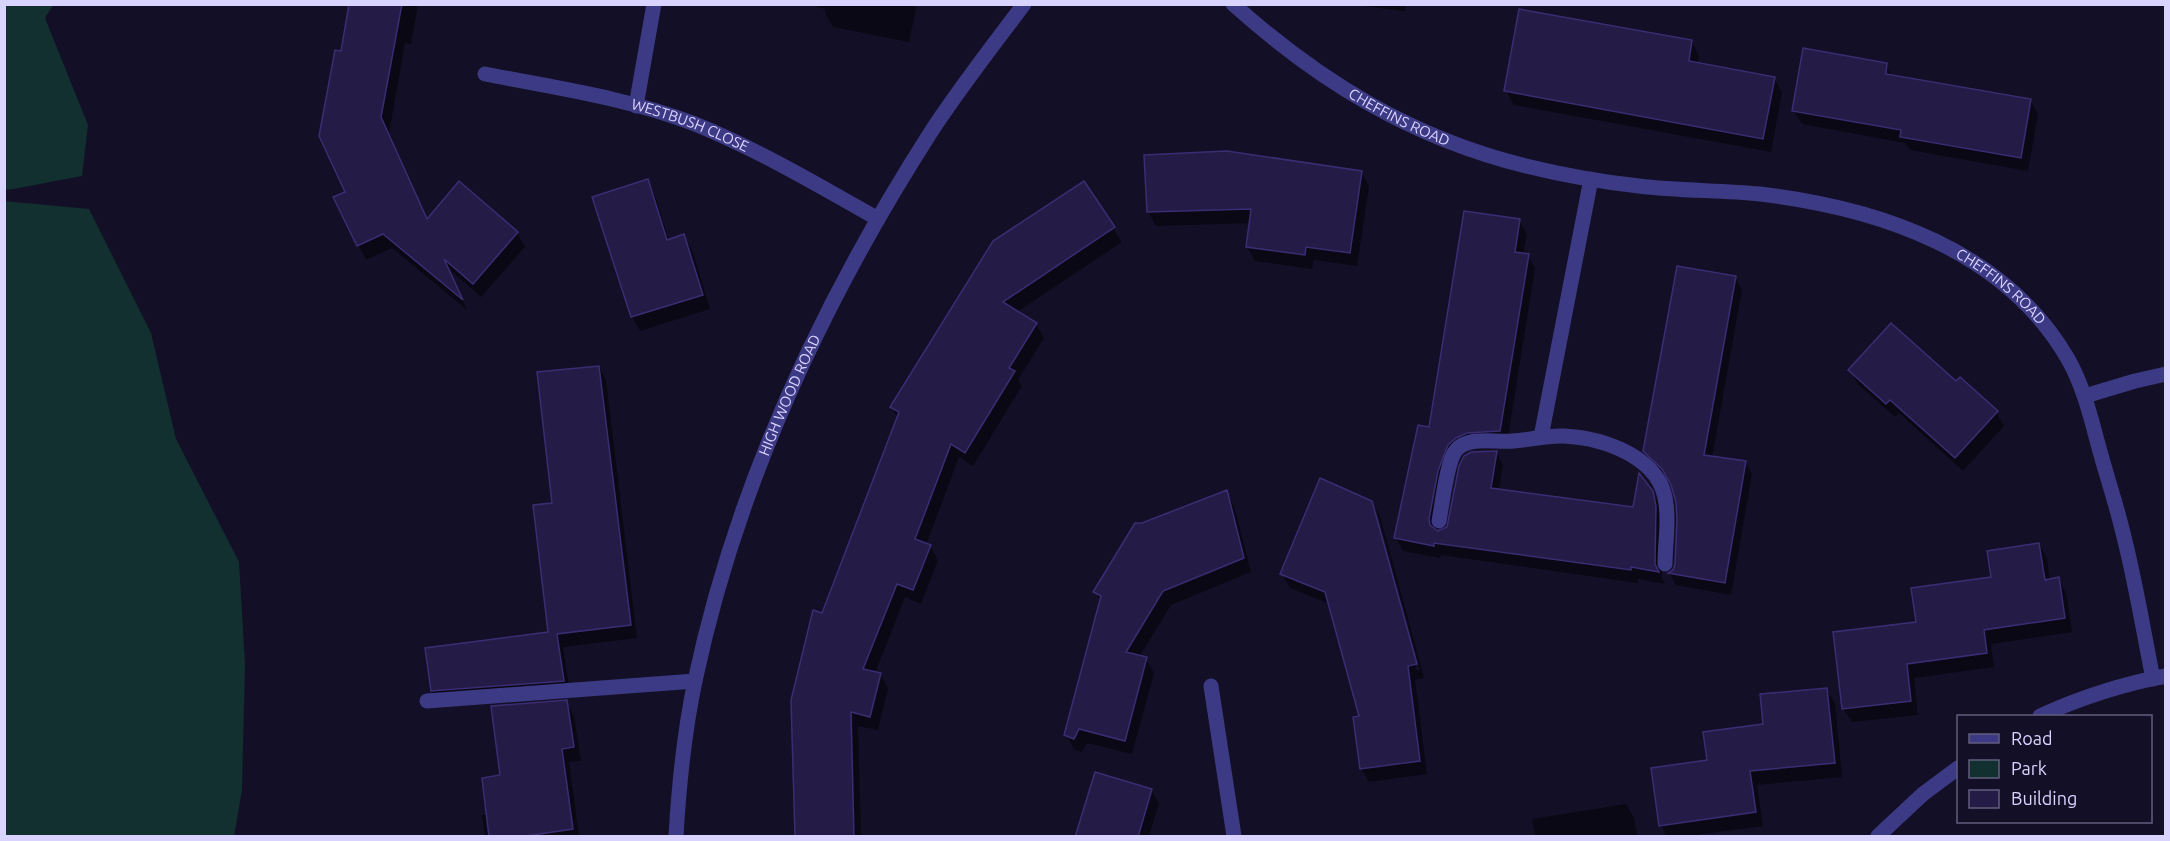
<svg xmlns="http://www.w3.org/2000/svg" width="2170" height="841" font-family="Ubuntu,sans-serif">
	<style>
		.green { fill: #12302f }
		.shadow { fill: #0007; fill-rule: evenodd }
		.building { fill: #241b47; stroke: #3b2d73; stroke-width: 1.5 }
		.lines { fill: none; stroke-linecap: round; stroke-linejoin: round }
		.lane { stroke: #3d3a85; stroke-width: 15 }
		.street { stroke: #3d3a85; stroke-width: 15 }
		.labels { text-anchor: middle; stroke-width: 5; stroke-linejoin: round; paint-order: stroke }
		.street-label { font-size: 15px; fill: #d9d4ff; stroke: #130f26 }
	</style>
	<rect width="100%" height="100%" fill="#130f26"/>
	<!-- green -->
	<g class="green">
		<path d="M5,4L53,5L45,18L88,125L82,176L8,190L5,189Z"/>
		<path d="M4,201L89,209L151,333L176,439L239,562L245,664L242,790L234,836H5Z"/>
	</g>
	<!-- shadow -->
	<g class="shadow">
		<path d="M351,4H418L411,44L405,43L389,133L427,220L517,233L525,247L481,297L449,269L467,310L392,248L366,260L335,198L347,193L342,53Z"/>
		<path d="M815,4H917L909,42L833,27L825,13V9L817,7Z"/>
		<path d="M1344,4H1406L1405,11Z"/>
		<path d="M1691,41L1699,55L1698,64L1774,78L1782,92L1771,152L1514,105L1506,91Z"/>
		<path d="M1886,65L1893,77L2030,100L2038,114L2028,171L1910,150L1905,143L1802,124L1793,110Z"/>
		<path d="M1146,156L1361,172L1369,186L1357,266L1314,260L1312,269L1255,261L1247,247L1251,223L1156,226L1148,212Z"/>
		<path d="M647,181L655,195L669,241L683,236L692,250L710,309L640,331L632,317L594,198Z"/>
		<path d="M1083,183L1122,242L1017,312L1036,324L1044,338L1018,380L1022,386L973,466L959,457L926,545L930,546L938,560L921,604L905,597L875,673L880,674L888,688L878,730L858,726L861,836H797L823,614L898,418L891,407Z"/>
		<path d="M1519,221L1527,234L1523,255L1528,256L1535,268L1507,444L1463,450L1445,484L1437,532L1448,528L1496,452L1503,465L1499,490L1634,509L1652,492L1660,506L1663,520L1662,578L1665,584L1638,579V583L1441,555L1440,558L1403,551L1396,538L1430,429Z"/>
		<path d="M1735,278L1742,290L1712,457L1745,462L1752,474L1731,595L1676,585L1670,574L1674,570L1676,564L1678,519L1677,502L1671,480L1652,463L1645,451Z"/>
		<path d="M599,367L606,380L637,638L563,647L570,693L440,703L432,690L549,633L554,504Z"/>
		<path d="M1850,370L1956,383L1996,412L2004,426L1963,471L1899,413L1895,417L1858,384Z"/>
		<path d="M1226,492L1234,506L1251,572L1171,605L1139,657L1146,659L1154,673L1132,754L1087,743L1082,752L1074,749L1066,734L1101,601L1095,592L1142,524Z"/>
		<path d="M1371,502L1380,516L1424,678L1415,680L1427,774L1369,782L1361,768V717L1330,604L1290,588L1282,574ZM1374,512H1377L1420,670L1417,671Z"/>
		<path d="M2039,544L2047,558L2050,581L2058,579L2066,593L2072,632L1991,644L1994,667L1914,678L1918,715L1852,722L1843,708L1918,623L1993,578Z"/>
		<path d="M1827,690L1835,704L1842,777L1757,785L1763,826L1688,836H1667L1661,825L1708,761L1765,725Z"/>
		<path d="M566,702L574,716L581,761L569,762L579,836H485L482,815H487L502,777Z"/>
		<path d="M1151,790L1159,804L1149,836H1077Z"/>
		<path d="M1626,804L1634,818L1637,836H1535L1532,819Z"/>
	</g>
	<!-- building -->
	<g class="building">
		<path d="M349,4H402L381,117L427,219L459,181L518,232L473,284L444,259L463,300L383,234L357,246L333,197L345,192L319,136L335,50L341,51Z"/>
		<path d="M1519,9L1692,40L1689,61L1775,77L1763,139L1504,91Z"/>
		<path d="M1803,48L1887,63L1886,74L2031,99L2021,158L1900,137L1901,130L1792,111Z"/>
		<path d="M1227,151L1362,171L1350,253L1306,247L1305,255L1246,247L1251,209L1147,212L1144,155Z"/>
		<path d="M648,179L667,240L684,234L703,295L631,317L592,197Z"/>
		<path d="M1084,181L1115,227L1003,302L1037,323L1009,368L1015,371L965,453L951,444L915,539L931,545L913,590L897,584L863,669L881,673L870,717L851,712L854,837H795L791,700L813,610L822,613L899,412L890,407L993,241Z"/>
		<path d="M1464,211L1520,219L1515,252L1529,254L1500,431L1467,433L1456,438L1448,445L1438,471L1429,519L1430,525L1438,531L1447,527L1459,466L1464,456L1471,452L1497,451L1491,488L1633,507L1639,473L1653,491L1656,506L1655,564L1659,572L1631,567V570L1434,543V546L1394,538L1418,425L1429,427Z"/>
		<path d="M1677,266L1736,276L1704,455L1746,461L1725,583L1668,573L1673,570L1675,564L1677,519L1676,502L1671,485L1662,469L1643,451Z"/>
		<path d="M1891,323L1956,381L1960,377L1998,411L1955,458L1890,400L1886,404L1848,370Z"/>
		<path d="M599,366L631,625L557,634L564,681L431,691L425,648L548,632L533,505L552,503L537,372Z"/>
		<path d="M1320,478L1372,501L1417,664L1408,666L1420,761L1360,769L1353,717L1359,716L1325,592L1280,574Z"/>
		<path d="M1227,490L1244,558L1163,591L1126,652L1147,657L1125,741L1079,729L1074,739L1064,735L1101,596L1093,592L1135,523H1142Z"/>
		<path d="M2039,543L2045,580L2059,577L2065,618L1984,630L1987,653L1907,664L1911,701L1842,709L1833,632L1916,622L1911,588L1991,577L1987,551Z"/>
		<path d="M1827,688L1835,763L1750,771L1756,812L1659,826L1651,768L1707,760L1703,732L1763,724L1760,694Z"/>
		<path d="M567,700L574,747L562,749L573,829L519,837H489L482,778L500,775L491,706Z"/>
		<path d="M1095,772L1152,789L1138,837H1075Z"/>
	</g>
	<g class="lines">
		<!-- lane -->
		<g class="lane">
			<path d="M636,106L654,4"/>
			<path d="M2085,396L2135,381L2166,374"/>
			<path d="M1439,521C1442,505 1447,461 1456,450C1470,435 1496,443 1513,441C1530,440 1547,435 1564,436C1603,438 1662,457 1666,504C1669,523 1665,544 1665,564"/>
			<path d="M427,701L695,681"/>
		</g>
		<!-- street -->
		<g class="street">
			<path id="s1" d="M1233,4C1320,82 1412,138 1526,166C1563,175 1601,182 1639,186C1679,191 1719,190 1760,194C1879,208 2005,250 2068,359C2085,389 2092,423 2101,455C2108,480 2116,504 2122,529C2135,578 2143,629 2153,679"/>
			<path id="s2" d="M485,74C555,88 628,98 695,124C759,150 818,185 878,219"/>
			<path d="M1541,437L1591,179"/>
			<path d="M1211,686L1234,836"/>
			<path d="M2040,716C2080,698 2122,684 2166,676"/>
			<path id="s3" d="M676,836C679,784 684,733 695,681C736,487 823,301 929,135C958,90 992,47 1024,4"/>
			<path d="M1878,836L1923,794L1958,768"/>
		</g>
	</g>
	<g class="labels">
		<!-- street labels -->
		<g class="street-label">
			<text dy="5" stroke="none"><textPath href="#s1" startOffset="202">CHEFFINS ROAD</textPath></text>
			<text dy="5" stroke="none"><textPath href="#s2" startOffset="212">WESTBUSH CLOSE</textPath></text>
			<text dy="5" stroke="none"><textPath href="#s1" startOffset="837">CHEFFINS ROAD</textPath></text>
			<text dy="5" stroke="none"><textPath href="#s3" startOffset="458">HIGH WOOD ROAD</textPath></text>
		</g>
	</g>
	<!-- border -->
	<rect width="2170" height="841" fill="none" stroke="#d9d4ff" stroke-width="12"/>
	<!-- legend -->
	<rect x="1957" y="715" width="195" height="108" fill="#130f26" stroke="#625e7d" stroke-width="1.5"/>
	<rect x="1969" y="734" width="30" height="9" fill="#3d3a85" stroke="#625e7d" stroke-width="1.5"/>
	<text x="2011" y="745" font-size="18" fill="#d9d4ff">Road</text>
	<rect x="1969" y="760" width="30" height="18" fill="#12302f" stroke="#625e7d" stroke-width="1.5"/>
	<text x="2011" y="775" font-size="18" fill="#d9d4ff">Park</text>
	<rect x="1969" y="790" width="30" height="18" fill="#241b47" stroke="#625e7d" stroke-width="1.5"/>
	<text x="2011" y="805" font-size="18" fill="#d9d4ff">Building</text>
</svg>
